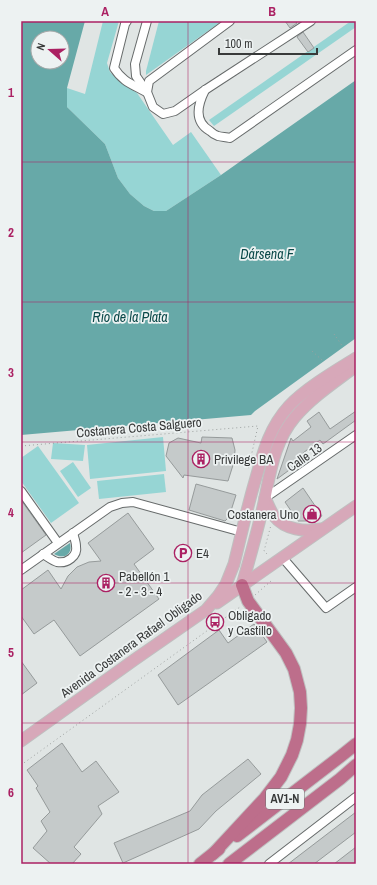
<svg xmlns="http://www.w3.org/2000/svg" width="377" height="885" font-family="'Archivo Narrow',sans-serif">
	<style>
		.green { fill: #96d5d4 }
		.water { fill: #67a9a8; fill-rule: evenodd }
		.building { fill: #c5caca; stroke: #969b9b }
		.lines { fill: none; stroke-linecap: round; stroke-linejoin: round }
		.minor-casing { stroke: #676b6b; stroke-width: 10 }
		.major-casing { stroke: #bfc0c0; stroke-width: 13 }
		.highway-casing { stroke: #bfc0c0; stroke-width: 14 }
		.path { stroke: #9ea2a1; stroke-width: 1; stroke-dasharray: 1 3; stroke-linecap: butt }
		.minor { stroke: #fff; stroke-width: 8 }
		.major { stroke: #d7a8b9; stroke-width: 11 }
		.highway { stroke: #bd6e8b; stroke-width: 12 }
		.grid { fill: none; stroke: #ab2163; stroke-width: 1; stroke-opacity: 0.55 }
		.labels { text-anchor: middle; stroke-width: 3.5; stroke-linejoin: round; paint-order: stroke }
		.shield { fill: #edf2f2; stroke: #6e7171; stroke-width: 1 }
		.shield-label { font-size: 12px; font-weight: bold; fill: #383a3a }
		.street-label { font-size: 13px; fill: #383a3a; stroke: #edf2f2 }
		.poi-label { font-size: 13px; fill: #383a3a; stroke: #edf2f2; text-anchor: start }
		.water-label { font-size: 14px; font-style: italic; fill: #0b4949; stroke: #edf2f2 }
		.neatline { fill: none; stroke: #ab2163; stroke-width: 1.5 }
		.grid-label { font-size: 13px; text-anchor: middle; font-weight: bold; fill: #ab2163 }
	</style>
	<rect width="100%" height="100%" fill="#e0e5e4"/>
	<!-- green -->
	<g class="green">
		<path d="M103,21H119L107,63L110,72L115,77L137,93L173,145L191,132L221,175L166,211H154L144,206L130,194L118,178L105,144L67,107V88L85,94Z"/>
		<path d="M159,21H222L146,75V71Z"/>
		<path d="M351,21H356V27L214,126L209,120Z"/>
		<path d="M163,437L166,471L90,479L87,445Z"/>
		<path d="M53,443L85,445L83,461L51,459Z"/>
		<path d="M38,446L79,503L51,523L21,481V458Z"/>
		<path d="M73,462L91,488L78,497L60,471Z"/>
		<path d="M164,474L166,492L99,499L97,481Z"/>
	</g>
	<!-- water -->
	<g class="water">
		<path d="M21,21H85L67,88V107L105,144L118,178L130,194L144,206L154,211H166L221,175L356,80V338L255,411L251,415L21,435ZM38,38H62V62H38Z"/>
		<path d="M70,543C73,554 64,560 54,554Z"/>
	</g>
	<!-- building -->
	<g class="building">
		<path d="M285,21H295L297,23L290,28Z"/>
		<path d="M303,32L314,48L308,52L297,37Z"/>
		<path d="M356,411V420L323,444L320,440L303,453L307,457L277,479L291,438L293,441L311,427L307,421L319,412L330,429Z"/>
		<path d="M202,437L232,438L235,450L234,462L228,481L184,475L183,478L166,456L169,443L178,438L201,443Z"/>
		<path d="M196,484L236,495L229,517L225,521L189,510Z"/>
		<path d="M303,488L322,516L310,521H298L285,502Z"/>
		<path d="M21,500L46,535L21,553Z"/>
		<path d="M128,513L154,549L134,564L159,599L80,656L54,620L34,634L21,616V590L48,570L61,589L68,576L77,567L89,562L101,561L88,543Z"/>
		<path d="M254,624L267,642L178,705L158,675L219,630L228,643Z"/>
		<path d="M21,661L37,683L21,695Z"/>
		<path d="M62,743L82,772L96,761L119,792L98,806L102,814L74,847L81,854L72,864H51L33,848L47,831L41,821L50,812L36,788L38,786L27,770Z"/>
		<path d="M248,759L261,774L216,811L199,829L123,863L114,843L190,811L202,795Z"/>
		<path d="M356,812V832L314,864H288Z"/>
		<path d="M356,847V864H334Z"/>
	</g>
	<g class="lines">
		<defs>
			<g id="minor">
				<path d="M127,21L125,24L114,68C123,82 132,84 146,92"/>
				<path d="M147,21L135,64L136,76L147,92L153,107L163,114L175,111L205,90L311,21"/>
				<path d="M205,90C198,104 193,121 210,131C212,133 215,135 218,136C222,137 226,137 230,138L356,50"/>
				<path d="M147,92L149,81L230,21"/>
				<path d="M21,491L58,543"/>
				<path d="M265,498L356,435"/>
				<path d="M43,554C48,557 53,561 57,562C67,564 78,556 76,546C76,542 74,537 73,533"/>
				<path d="M282,557L326,608L356,587"/>
				<path d="M21,570L110,507L122,503L133,502L242,532"/>
				<path d="M269,864L356,797"/>
			</g>
			<g id="major">
				<path d="M265,498C268,504 270,510 274,516C285,530 305,532 321,529"/>
				<path d="M242,585C249,561 256,536 262,511C270,478 272,444 295,417C312,397 335,382 356,366"/>
				<path d="M217,603L356,506"/>
				<path d="M21,741L134,660L206,610L218,596L226,584L234,564C241,536 247,508 255,481C263,453 269,428 289,406C306,388 335,371 356,358"/>
			</g>
			<g id="highway">
				<path d="M237,836L341,756L356,744"/>
				<path d="M213,854L265,798L281,777L292,755L297,740L300,724L301,708L300,692L294,669L286,653L248,601L242,585"/>
				<path d="M200,864L219,849"/>
				<path d="M229,864L340,779L356,765"/>
			</g>
		</defs>
		<!-- minor casing -->
		<use href="#minor" class="minor-casing"/>
		<!-- major casing -->
		<use href="#major" class="major-casing"/>
		<!-- highway casing -->
		<use href="#highway" class="highway-casing"/>
		<!-- path -->
		<g class="path">
			<path d="M334,334L343,347"/>
			<path d="M312,351L323,361"/>
			<path d="M21,446L258,426L248,470"/>
			<path d="M267,554L264,551L271,525"/>
			<path d="M255,595L271,581"/>
			<path d="M21,765L240,607"/>
		</g>
		<!-- minor -->
		<use href="#minor" class="minor"/>
		<!-- major -->
		<use href="#major" class="major"/>
		<!-- highway -->
		<use href="#highway" class="highway"/>
	</g>
	<!-- grid -->
	<path class="grid" d="M188,21V864M21,162H356M21,302H356M21,442H356M21,583H356M21,723H356"/>
	<!-- icons -->
	<defs>
		<symbol id="building-ring" viewBox="-11 -11 22 22"><circle r="9.5" fill="#edf2f2" stroke="#ab2163" stroke-width="1.5"/><path d="M-4-6H4V6H1V3H-1V6H-4ZM-2.5-4.3h1.7v1.8h-1.7ZM.8-4.3h1.7v1.8H.8ZM-2.5-1h1.7V.8h-1.7ZM.8-1h1.7V.8H.8Z" fill="#ab2163"/></symbol>
		<symbol id="shop-ring" viewBox="-11 -11 22 22"><circle r="9.5" fill="#edf2f2" stroke="#ab2163" stroke-width="1.5"/><path d="M-5-2.5h2.3a2.7 3.5 0 0 1 5.4 0H5L5.5 6h-11ZM-1.5-2.5h3a1.5 2.3 0 0 0-3 0Z" fill="#ab2163"/></symbol>
		<symbol id="parking-ring" viewBox="-11 -11 22 22"><circle r="9.5" fill="#edf2f2" stroke="#ab2163" stroke-width="1.5"/><path d="M-3.5-5.5H1a3.5 3.5 0 0 1 0 7H-1V5.5H-3.5ZM-1-3.4V-.6H.8a1.4 1.4 0 0 0 0-2.8Z" fill="#ab2163"/></symbol>
		<symbol id="bus-ring" viewBox="-11 -11 22 22"><circle r="9.5" fill="#edf2f2" stroke="#ab2163" stroke-width="1.5"/><path d="M-5-6H5V4H4V6H2V4H-2V6H-4V4H-5ZM-3.5-4V0h7V-4ZM-3.5 1.2v1.5H-2V1.2ZM2 1.2v1.5H3.5V1.2Z" fill="#ab2163"/></symbol>
	</defs>
	<g fill-rule="evenodd">
		<use href="#building-ring" x="191" y="449" width="20" height="20"/>
		<use href="#shop-ring" x="302" y="504" width="20" height="20"/>
		<use href="#parking-ring" x="173" y="543" width="20" height="20"/>
		<use href="#building-ring" x="96" y="573" width="20" height="20"/>
		<use href="#bus-ring" x="205" y="612" width="20" height="20"/>
	</g>
	<g class="labels">
		<!-- shield labels -->
		<rect class="shield" x="266" y="789" width="38" height="20" rx="3"/>
		<g class="shield-label">
			<text x="285" y="803">AV1-N</text>
		</g>
		<!-- street labels -->
		<g class="street-label">
			<text transform="translate(139 427) rotate(-5)" y="5">Costanera Costa Salguero</text>
			<text transform="translate(304 457) rotate(-35)" y="5">Calle 13</text>
			<text transform="translate(131 644) rotate(-36)" y="5">Avenida Costanera Rafael Obligado</text>
		</g>
		<!-- poi labels -->
		<g class="poi-label">
			<text x="214" y="464">Privilege BA</text>
			<text x="299" y="519" text-anchor="end">Costanera Uno</text>
			<text x="196" y="558">E4</text>
			<text x="119" y="581">Pabellón 1<tspan x="119" dy="15">- 2 - 3 - 4</tspan></text>
			<text x="228" y="620">Obligado<tspan x="228" dy="15">y Castillo</tspan></text>
		</g>
		<!-- water labels -->
		<g class="water-label">
			<text x="267" y="259">Dársena F</text>
			<text x="130" y="322">Río de la Plata</text>
		</g>
	</g>
	<!-- border -->
	<rect width="377" height="885" fill="none" stroke="#edf2f2" stroke-width="44"/>
	<!-- north arrow -->
	<g transform="translate(50 50) rotate(290)"><circle r="19" fill="#edf2f2" stroke="#a5a8a8"/>
	<path d="M0-3L7 15L0 10L-7 15Z" fill="#ab2163"/>
	<text y="-6" font-size="11" font-weight="bold" text-anchor="middle" fill="#383a3a">N</text>
	</g>
	<!-- scale -->
	<path d="M219 48v6h98v-6" fill="none" stroke="#383a3a" stroke-width="2"/>
	<text x="225" y="48" font-size="12" fill="#383a3a" stroke="#edf2f2" stroke-width="3" paint-order="stroke">100 m</text>
	<rect x="22" y="22" width="333" height="841" class="neatline"/>
	<g class="grid-label">
		<text x="105" y="16">A</text>
		<text x="272" y="16">B</text>
		<text x="11" y="97">1</text>
		<text x="11" y="237">2</text>
		<text x="11" y="377">3</text>
		<text x="11" y="517">4</text>
		<text x="11" y="657">5</text>
		<text x="11" y="797">6</text>
	</g>
</svg>
